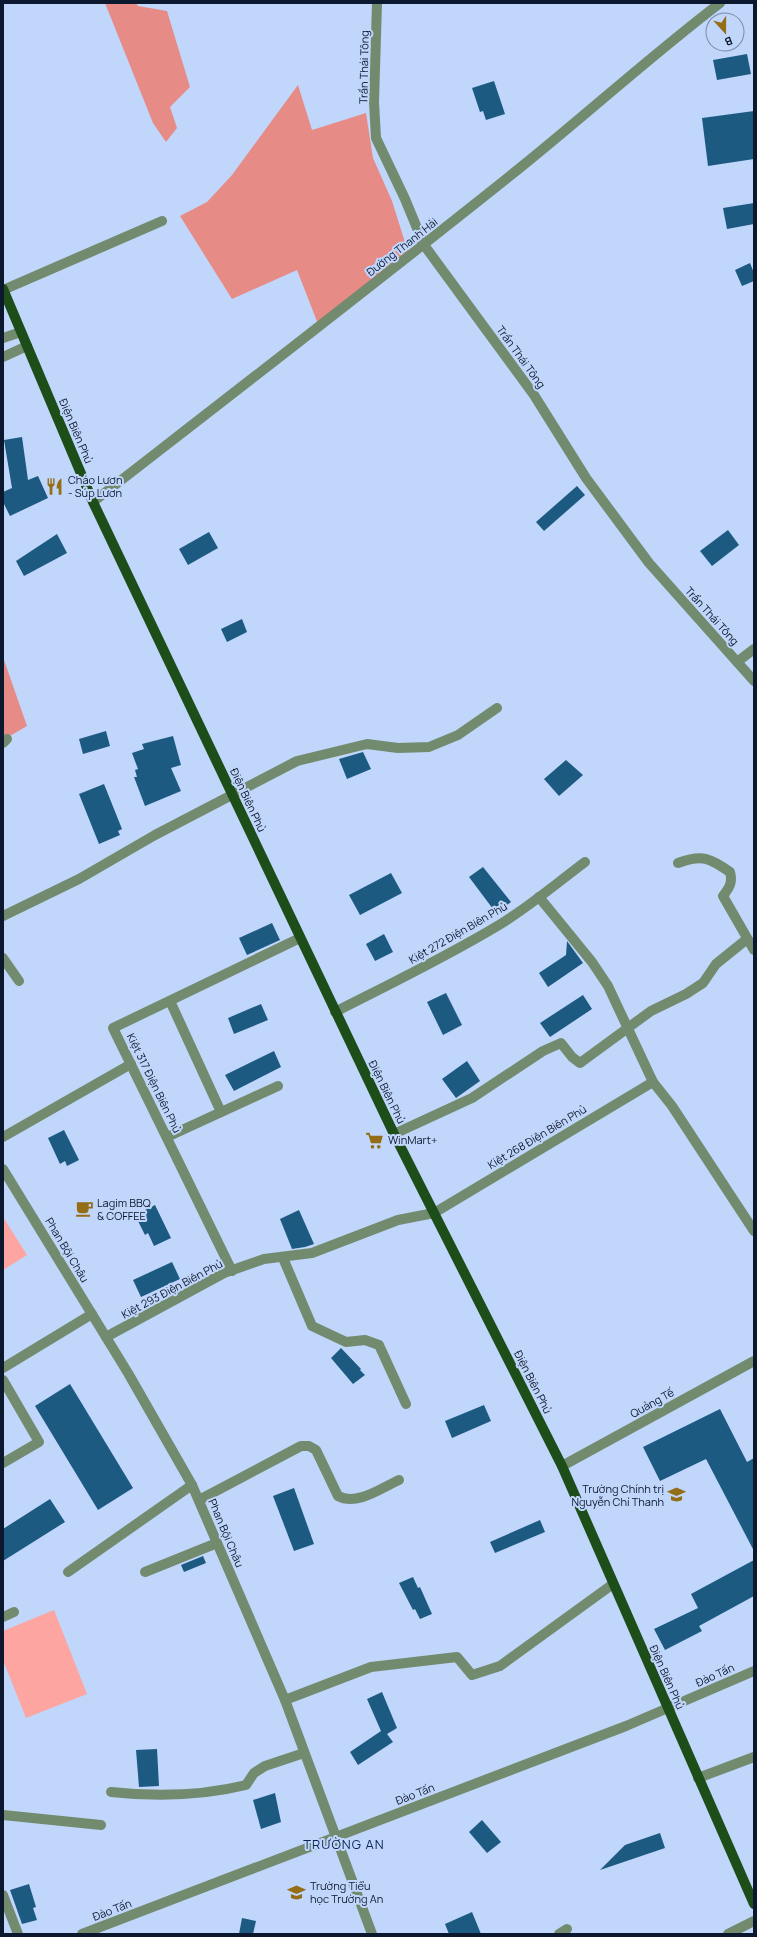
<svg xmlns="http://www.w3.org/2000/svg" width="757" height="1937" font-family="Manrope,sans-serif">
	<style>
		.green { fill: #fda5a1 }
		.forest { fill: #e78b87 }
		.building { fill: #1d5a82 }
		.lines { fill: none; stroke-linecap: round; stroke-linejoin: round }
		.minor { stroke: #728b6f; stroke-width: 10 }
		.major { stroke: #1d4e1a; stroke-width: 10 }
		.labels { text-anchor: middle; stroke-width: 4; stroke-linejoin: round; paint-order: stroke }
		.street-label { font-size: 11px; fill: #0c182e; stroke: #c1d6fb }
		.poi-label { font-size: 11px; fill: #0c182e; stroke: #c1d6fb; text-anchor: start }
		.quarter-label { font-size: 13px; letter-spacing: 1px; fill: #0e2657; stroke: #c1d6fb }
	</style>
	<rect width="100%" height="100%" fill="#c1d6fb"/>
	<!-- green -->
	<g class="green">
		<path d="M3,1217L27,1255L3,1270Z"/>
		<path d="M54,1610L87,1694L26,1718L3,1660V1631Z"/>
	</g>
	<!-- forest -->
	<g class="forest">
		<path d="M105,3H136L138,6L167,11L190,87L170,107L177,128L166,142L153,123Z"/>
		<path d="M298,85L312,130L366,113L373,158L392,201L409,255L318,324L297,270L232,299L180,216L207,202L232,175Z"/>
		<path d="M3,657L27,726L3,740Z"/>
	</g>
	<!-- building -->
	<g class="building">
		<path d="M747,54L751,74L717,80L713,60Z"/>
		<path d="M494,81L505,114L486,120L483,111L480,112L472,88Z"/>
		<path d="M754,111V159L708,166L702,118Z"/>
		<path d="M754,203V224L727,229L723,208Z"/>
		<path d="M750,263L754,273V281L742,286L735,270Z"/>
		<path d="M22,437L28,480L38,476L48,498L10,516L3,502V492L12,488L4,440Z"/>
		<path d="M577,486L585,495L544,531L536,522Z"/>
		<path d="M728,530L739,545L712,566L700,551Z"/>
		<path d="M209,532L218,548L188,565L179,549Z"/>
		<path d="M57,534L67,553L24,576L16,561Z"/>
		<path d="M242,619L247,632L227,642L221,629Z"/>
		<path d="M106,731L110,746L83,754L79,739Z"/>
		<path d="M173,736L181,765L171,768L181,791L145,806L134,777H137L135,770L138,769L132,753L144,749L142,744Z"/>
		<path d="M363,752L371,769L347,779L339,759Z"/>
		<path d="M566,760L583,775L559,796L544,779Z"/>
		<path d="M104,784L122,829L118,831L120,835L99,844L79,794Z"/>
		<path d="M483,867L511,902L496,913L469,877Z"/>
		<path d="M391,873L402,893L360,915L349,895Z"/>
		<path d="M272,923L280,940L247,955L239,938Z"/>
		<path d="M384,934L393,952L375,961L366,944Z"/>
		<path d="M567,941L583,963L548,987L539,973L566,955Z"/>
		<path d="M446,993L462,1025L443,1035L427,1002Z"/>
		<path d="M583,995L592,1009L550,1037L540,1023Z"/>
		<path d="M261,1004L268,1020L234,1034L228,1018Z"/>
		<path d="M274,1051L281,1067L234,1091L225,1075Z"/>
		<path d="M467,1061L480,1081L456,1098L442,1079Z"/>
		<path d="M64,1130L79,1160L67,1166L65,1161L60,1164L48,1138Z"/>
		<path d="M155,1205L171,1238L154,1246L148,1233L145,1235L135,1215Z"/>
		<path d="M299,1210L314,1244L305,1247L292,1249L280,1219Z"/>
		<path d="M172,1262L180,1279L141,1297L133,1280Z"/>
		<path d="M341,1348L361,1369L360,1370L365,1375L353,1384L331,1358Z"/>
		<path d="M70,1384L133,1488L98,1510L35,1406Z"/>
		<path d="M484,1405L491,1421L452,1438L445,1421Z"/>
		<path d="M720,1409L747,1462L754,1458V1551L706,1459L660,1481L643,1447Z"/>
		<path d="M294,1488L314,1544L294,1551L273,1496Z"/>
		<path d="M50,1499L65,1522L3,1561V1529Z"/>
		<path d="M540,1520L545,1532L495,1553L490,1542Z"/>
		<path d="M203,1556L206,1563L184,1572L181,1565Z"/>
		<path d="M754,1560V1596L699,1626L702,1631L665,1650L654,1629L698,1608L691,1594Z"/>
		<path d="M413,1577L418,1588L420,1587L432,1614L420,1619L415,1609L413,1610L399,1583Z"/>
		<path d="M382,1692L397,1728L387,1734L393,1742L358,1765L350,1752L381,1731L367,1699Z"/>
		<path d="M157,1749L159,1786L139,1787L136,1750Z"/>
		<path d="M275,1793L281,1822L261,1829L253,1800Z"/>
		<path d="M482,1820L501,1842L487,1853L469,1832Z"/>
		<path d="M660,1833L665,1848L600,1870L625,1845Z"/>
		<path d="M29,1884L36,1907L33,1908L37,1920L22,1924L10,1890Z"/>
		<path d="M472,1912L481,1934H449L445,1924Z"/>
		<path d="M242,1918L256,1921L253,1934H239Z"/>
	</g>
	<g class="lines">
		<!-- minor -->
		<g class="minor">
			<path d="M377,3L374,102L376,138L405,199L424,245L534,395L586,478L649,563L754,681"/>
			<path d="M3,290L162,221"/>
			<path d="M3,338L21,332"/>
			<path d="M3,357L27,346"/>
			<path d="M93,502C236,391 380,280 521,167C588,113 652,55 720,3"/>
			<path d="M737,662L754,649"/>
			<path d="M3,743L7,739"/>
			<path d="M678,863C703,854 709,858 730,872C733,883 729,888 723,896L754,950"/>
			<path d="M539,897L592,962L608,986L653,1082L672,1106L754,1231"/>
			<path d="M3,916L79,879L155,835L297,761L367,744L398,748L429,747L458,735L497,708"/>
			<path d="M3,958L19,981"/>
			<path d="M170,1001L221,1112"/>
			<path d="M335,1012C390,984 446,957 499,925C529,907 557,883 585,862"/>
			<path d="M394,1134L472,1098L543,1051L561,1043L572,1057L580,1063L651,1011L686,994L703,983L716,964L747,939"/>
			<path d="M3,1137L131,1064"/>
			<path d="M167,1137L278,1086"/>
			<path d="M3,1169L128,1373L192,1485L285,1700L372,1934"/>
			<path d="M283,1258L312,1326L346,1342L365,1340L379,1345L406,1404"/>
			<path d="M232,1271L113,1028L300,938"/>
			<path d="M106,1337L224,1273L264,1259L312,1253L398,1220L434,1213L653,1082"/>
			<path d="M3,1368L92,1314"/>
			<path d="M3,1380L39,1442L3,1463"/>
			<path d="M562,1466L754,1361"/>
			<path d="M199,1500L301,1446H309L316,1450L338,1496C357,1506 381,1488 399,1480"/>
			<path d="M68,1572L192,1485"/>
			<path d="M145,1572L217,1543"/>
			<path d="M3,1617L14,1612"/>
			<path d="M285,1700L371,1667L457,1657L472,1675L500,1666L613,1584"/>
			<path d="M698,1778L754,1757"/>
			<path d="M111,1792C156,1797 201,1796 246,1785L254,1773L265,1766L304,1753"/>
			<path d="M3,1815L101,1825"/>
			<path d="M3,1895L18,1934"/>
			<path d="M82,1934L626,1726L754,1671"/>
			<path d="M559,1934L567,1929"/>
			<path d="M728,1934L754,1921"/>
		</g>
		<!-- major -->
		<path class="major" d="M3,289L93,502L394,1134L562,1466L754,1904"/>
	</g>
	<!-- icons -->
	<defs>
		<symbol id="restaurant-bare" viewBox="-9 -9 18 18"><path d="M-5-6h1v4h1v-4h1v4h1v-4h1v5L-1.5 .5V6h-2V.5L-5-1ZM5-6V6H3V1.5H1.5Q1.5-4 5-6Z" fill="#946e17" stroke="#c1d6fb" stroke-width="2.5" paint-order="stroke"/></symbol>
		<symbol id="supermarket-bare" viewBox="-9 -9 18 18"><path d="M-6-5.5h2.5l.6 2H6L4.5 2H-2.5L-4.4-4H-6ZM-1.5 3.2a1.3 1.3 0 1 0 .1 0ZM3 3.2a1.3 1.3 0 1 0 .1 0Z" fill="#946e17" stroke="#c1d6fb" stroke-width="2.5" paint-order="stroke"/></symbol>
		<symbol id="cafe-bare" viewBox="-9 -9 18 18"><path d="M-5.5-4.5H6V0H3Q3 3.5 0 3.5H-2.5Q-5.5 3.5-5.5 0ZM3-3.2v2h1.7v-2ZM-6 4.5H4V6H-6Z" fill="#946e17" stroke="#c1d6fb" stroke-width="2.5" paint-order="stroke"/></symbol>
		<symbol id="school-bare" viewBox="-9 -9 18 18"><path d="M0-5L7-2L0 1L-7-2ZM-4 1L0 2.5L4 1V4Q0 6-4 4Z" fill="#946e17" stroke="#c1d6fb" stroke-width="2.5" paint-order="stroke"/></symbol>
	</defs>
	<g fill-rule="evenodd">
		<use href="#restaurant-bare" x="42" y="474" width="25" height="25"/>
		<use href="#supermarket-bare" x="362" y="1128" width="25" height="25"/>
		<use href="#cafe-bare" x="72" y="1196" width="25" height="25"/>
		<use href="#school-bare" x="664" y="1482" width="25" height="25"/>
		<use href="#school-bare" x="284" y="1880" width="25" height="25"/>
	</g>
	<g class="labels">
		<!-- street labels -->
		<g class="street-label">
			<text transform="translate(364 67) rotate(-89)" y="4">Trần Thái Tông</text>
			<text transform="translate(402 247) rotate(-38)" y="4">Đường Thanh Hải</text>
			<text transform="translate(521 357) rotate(54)" y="4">Trần Thái Tông</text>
			<text transform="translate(76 431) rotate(67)" y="4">Điện Biên Phủ</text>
			<text transform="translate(712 616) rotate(48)" y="4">Trần Thái Tông</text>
			<text transform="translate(248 800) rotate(65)" y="4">Điện Biên Phủ</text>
			<text transform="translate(458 933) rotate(-30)" y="4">Kiệt 272 Điện Biên Phủ</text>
			<text transform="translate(154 1083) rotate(64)" y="4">Kiệt 317 Điện Biên Phủ</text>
			<text transform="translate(387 1092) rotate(64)" y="4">Điện Biên Phủ</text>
			<text transform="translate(537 1137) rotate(-31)" y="4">Kiệt 268 Điện Biên Phủ</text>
			<text transform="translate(67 1250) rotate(59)" y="4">Phan Bội Châu</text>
			<text transform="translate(172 1289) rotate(-28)" y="4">Kiệt 293 Điện Biên Phủ</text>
			<text transform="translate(533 1382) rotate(63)" y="4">Điện Biên Phủ</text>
			<text transform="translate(652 1403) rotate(-29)" y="4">Quảng Tế</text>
			<text transform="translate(226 1533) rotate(67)" y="4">Phan Bội Châu</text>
			<text transform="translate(715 1675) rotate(-24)" y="4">Đào Tấn</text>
			<text transform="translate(667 1677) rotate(66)" y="4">Điện Biên Phủ</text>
			<text transform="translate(415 1794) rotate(-21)" y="4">Đào Tấn</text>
			<text transform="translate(112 1910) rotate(-21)" y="4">Đào Tấn</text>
		</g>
		<!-- poi labels -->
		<g class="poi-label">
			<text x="68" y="484">Cháo Lươn<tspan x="68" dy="13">- Súp Lươn</tspan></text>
			<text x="388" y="1144">WinMart+</text>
			<text x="97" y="1207">Lagim BBQ<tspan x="97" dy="13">&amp; COFFEE</tspan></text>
			<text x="664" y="1493" text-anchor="end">Trường Chính trị<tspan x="664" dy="13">Nguyễn Chí Thanh</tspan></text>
			<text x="310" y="1890">Trường Tiểu<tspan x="310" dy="13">học Trường An</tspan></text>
		</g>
		<!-- quarter labels -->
		<g class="quarter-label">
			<text x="344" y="1849">TRƯỜNG AN</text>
		</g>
	</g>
	<!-- border -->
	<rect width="757" height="1937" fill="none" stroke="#0c182e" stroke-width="8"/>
	<!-- north arrow -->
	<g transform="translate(725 32) rotate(159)"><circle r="19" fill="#c1d6fb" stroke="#798aa9"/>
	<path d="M0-3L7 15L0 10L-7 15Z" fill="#946e17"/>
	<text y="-6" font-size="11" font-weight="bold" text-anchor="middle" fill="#0c182e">B</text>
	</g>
</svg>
